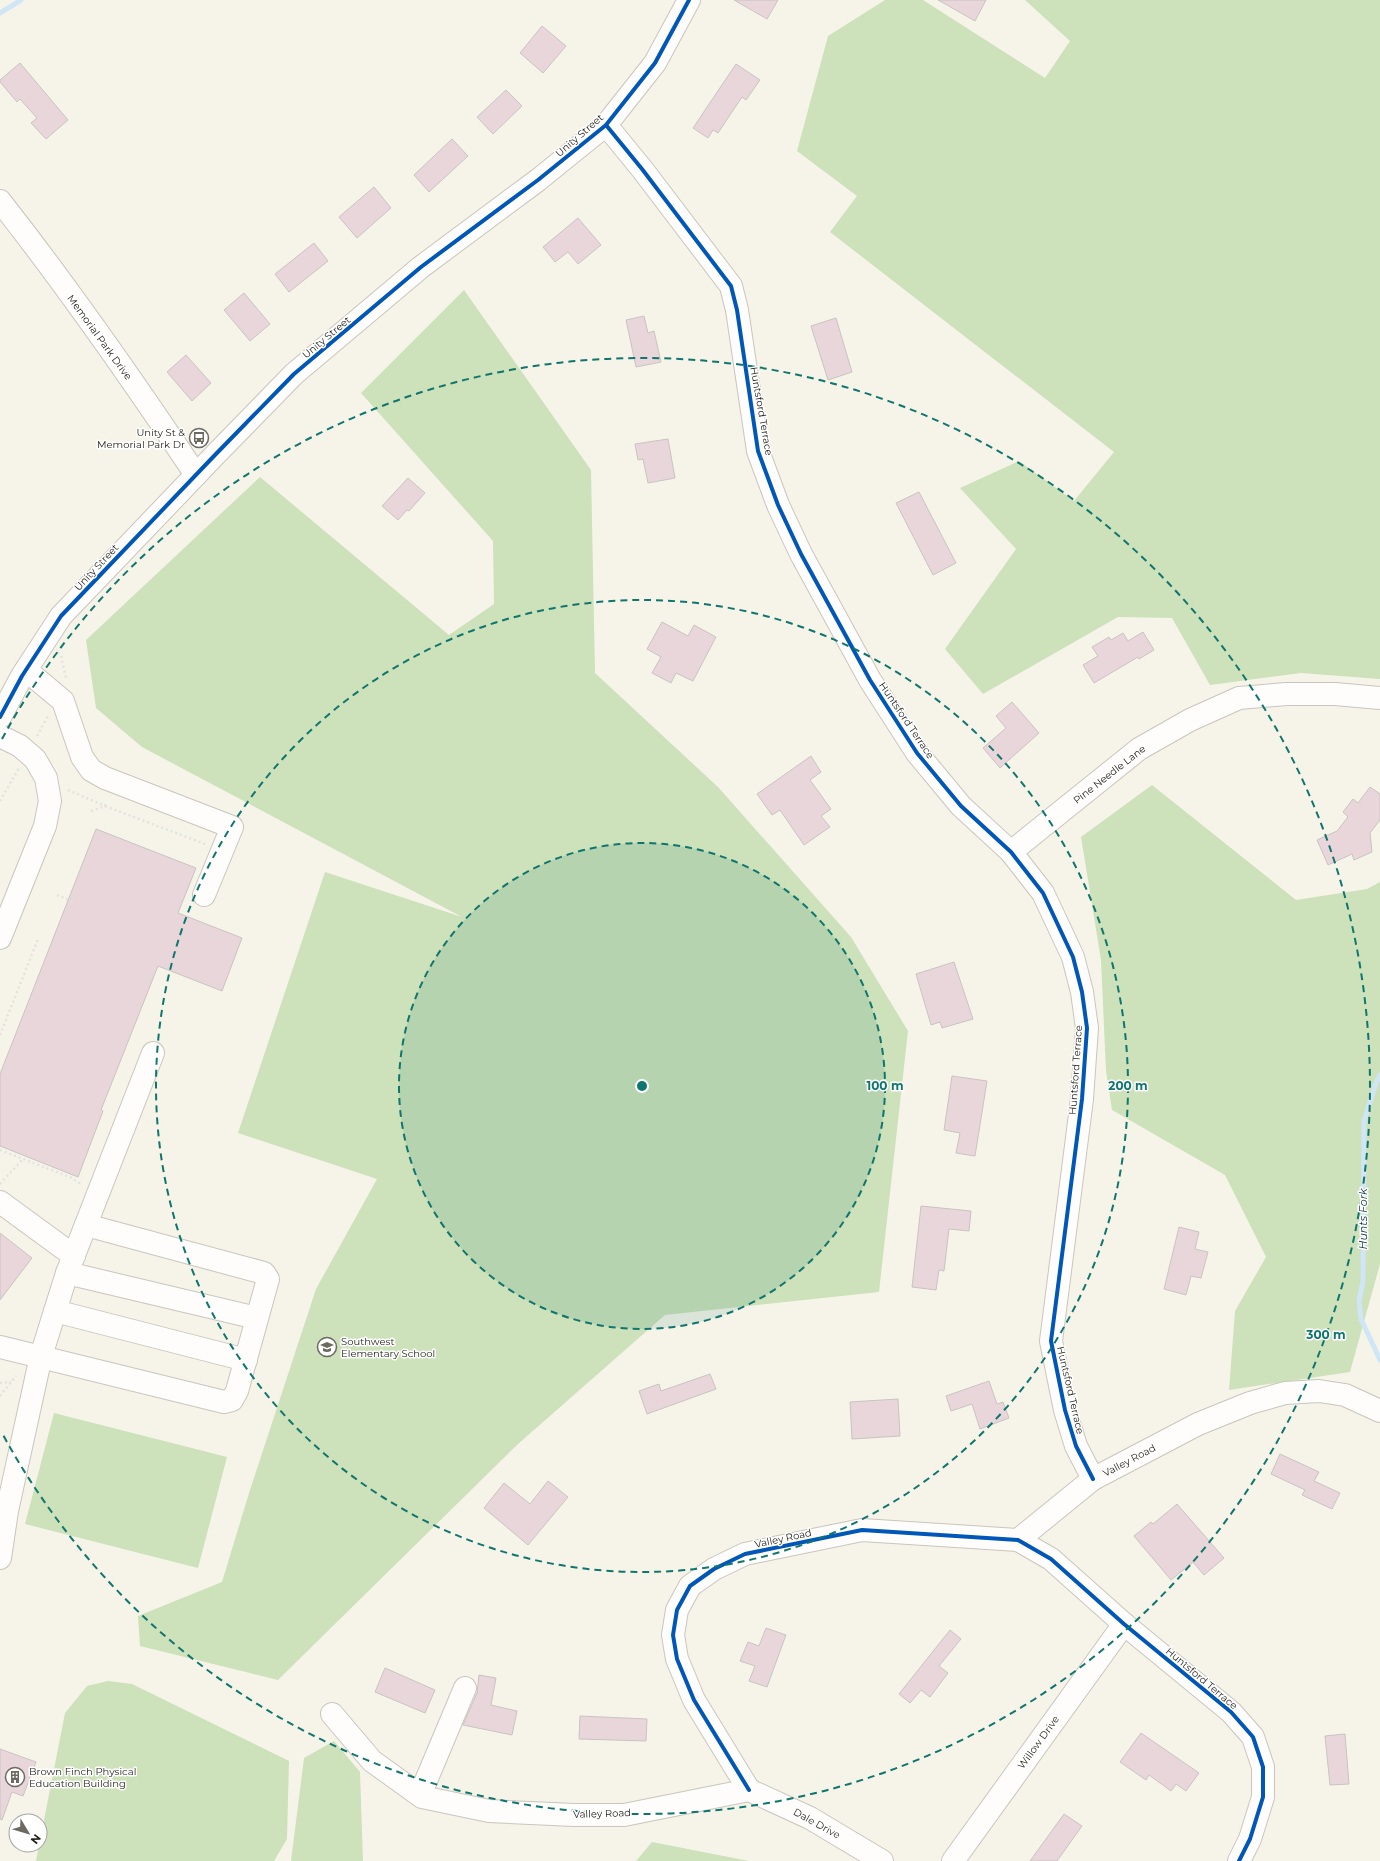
<svg xmlns="http://www.w3.org/2000/svg" width="1380" height="1861" font-family="Montserrat,sans-serif">
	<style>
		.green { fill: #cde1ba }
		.lines { fill: none; stroke-linecap: round; stroke-linejoin: round }
		.stream { stroke: #d0e5f5; stroke-width: 5 }
		.building { fill: #e9d6db; stroke: #c8c4c1 }
		.minor-casing { stroke: #c8c6bd; stroke-width: 24 }
		.path { stroke: #e2e2df; stroke-width: 2.5; stroke-dasharray: 2 3; stroke-linecap: butt }
		.minor { stroke: #fefdfc; stroke-width: 22 }
		.cycleway-casing { stroke: #fff; stroke-width: 6 }
		.cycleway { stroke: #0057b8; stroke-width: 4 }
		.ring { fill: none; stroke: #0f766e; stroke-width: 2; stroke-dasharray: 7 5 }
		.labels { text-anchor: middle; stroke-width: 3; stroke-linejoin: round; paint-order: stroke }
		.street-label { font-size: 10px; fill: #201e17; stroke: #fff }
		.poi-label { font-size: 10px; fill: #201e17; stroke: #fff; text-anchor: start }
		.water-label { font-size: 11px; font-style: italic; fill: #0d2f49; stroke: #fff }
		.centre { fill: #0f766e; stroke: #fff; stroke-width: 2 }
		.ring-label { font-size: 12px; text-anchor: middle; font-weight: bold; fill: #0f766e; stroke: #fff; stroke-width: 3; stroke-linejoin: round; paint-order: stroke }
	</style>
	<rect width="100%" height="100%" fill="#f6f4e9"/>
	<!-- green -->
	<g class="green">
		<path d="M885,0H923L1045,78L1070,41L1025,0H1380V679L1301,673L1210,685L1172,618L1118,617L983,694L945,649L1016,549L960,488L1019,461L1074,501L1114,452L830,232L857,196L797,151L828,36Z"/>
		<path d="M464,290L591,470L595,673L718,787L851,937L908,1031L879,1292L665,1315L518,1444L278,1680L140,1646L138,1616L222,1582L249,1493L316,1289L377,1179L238,1133L325,872L462,917L142,747L96,708L86,640L260,477L449,635L494,604L493,541L361,393Z"/>
		<path d="M1152,785L1296,900L1367,889L1380,882V1264L1350,1372L1229,1390L1235,1311L1266,1257L1225,1175L1112,1110L1106,1071L1101,960L1081,837Z"/>
		<path d="M54,1413L227,1457L198,1568L25,1524Z"/>
		<path d="M108,1681L132,1684L289,1761L287,1839L274,1861H36L65,1713L87,1686Z"/>
		<path d="M334,1741L360,1772L363,1861H291L304,1758Z"/>
		<path d="M652,1842L749,1861H636Z"/>
	</g>
	<g class="lines">
		<!-- stream -->
		<g class="stream">
			<path d="M0,13L21,0"/>
			<path d="M1380,1075L1376,1083L1364,1121L1363,1281L1359,1301L1361,1319L1380,1360"/>
		</g>
	</g>
	<!-- building -->
	<g class="building">
		<path d="M734,0H778L767,19Z"/>
		<path d="M938,0H986L975,21Z"/>
		<path d="M542,26L566,46L543,73L520,53Z"/>
		<path d="M20,63L68,120L46,139L31,123L37,118L20,99L17,102L0,82V80Z"/>
		<path d="M736,64L760,80L746,100L742,97L718,133L713,130L708,138L693,128Z"/>
		<path d="M506,90L522,106L493,134L477,117Z"/>
		<path d="M452,139L468,156L429,192L414,175Z"/>
		<path d="M374,187L391,208L357,238L339,217Z"/>
		<path d="M578,218L601,245L578,264L568,252L555,262L543,247Z"/>
		<path d="M314,243L328,261L289,292L275,274Z"/>
		<path d="M244,293L270,324L250,341L224,310Z"/>
		<path d="M644,316L648,333L654,331L661,362L636,367L626,320Z"/>
		<path d="M836,318L852,372L828,380L811,326Z"/>
		<path d="M186,355L211,383L192,401L167,372Z"/>
		<path d="M668,439L675,478L648,483L643,459L638,460L635,444Z"/>
		<path d="M408,478L425,493L409,511L407,510L398,520L382,506Z"/>
		<path d="M919,492L956,563L933,575L896,503Z"/>
		<path d="M662,622L688,636L694,625L716,637L693,681L676,673L671,683L652,673L661,657L647,649Z"/>
		<path d="M1143,632L1154,650L1139,659L1138,657L1094,683L1083,665L1098,656L1092,647L1109,637L1111,640L1123,633L1128,641Z"/>
		<path d="M1012,702L1039,733L1000,768L983,748L1006,728L996,716Z"/>
		<path d="M811,756L821,772L810,780L831,809L821,816L830,827L804,845L780,810L772,815L757,794Z"/>
		<path d="M1370,787L1380,794V820L1370,833L1372,852L1354,860L1352,854L1328,865L1317,840L1337,831L1348,817L1343,812L1353,799L1358,803Z"/>
		<path d="M96,829L196,868L178,913L242,938L222,991L158,966L101,1110L103,1111L78,1177L0,1146V1074Z"/>
		<path d="M954,962L973,1019L942,1028L940,1022L931,1025L916,974Z"/>
		<path d="M952,1076L987,1081L975,1156L956,1153L960,1133L944,1130Z"/>
		<path d="M921,1206L971,1211L969,1231L949,1229L944,1271L939,1270L936,1290L912,1287Z"/>
		<path d="M1179,1227L1199,1232L1195,1249L1208,1252L1201,1278L1191,1276L1186,1295L1164,1289Z"/>
		<path d="M0,1233L32,1258L0,1300Z"/>
		<path d="M710,1374L716,1389L647,1414L639,1391L659,1384L661,1391Z"/>
		<path d="M989,1381L997,1404L1003,1402L1009,1418L980,1429L972,1404L951,1411L946,1396Z"/>
		<path d="M898,1399L900,1436L852,1439L850,1402Z"/>
		<path d="M1280,1454L1319,1472L1314,1481L1340,1493L1332,1509L1302,1495L1305,1490L1271,1474Z"/>
		<path d="M548,1481L568,1497L528,1545L484,1508L504,1483L530,1504Z"/>
		<path d="M1177,1504L1224,1558L1204,1575L1193,1562L1171,1580L1134,1536L1151,1522L1153,1524Z"/>
		<path d="M766,1628L786,1635L767,1687L749,1681L755,1666L740,1661L748,1642L759,1646Z"/>
		<path d="M950,1630L961,1639L939,1666L948,1673L930,1697L921,1690L910,1703L899,1694Z"/>
		<path d="M385,1668L435,1690L425,1713L375,1692Z"/>
		<path d="M479,1675L496,1678L491,1705L517,1711L512,1735L463,1725L477,1693Z"/>
		<path d="M580,1716L647,1719L646,1741L579,1739Z"/>
		<path d="M1141,1733L1199,1773L1186,1791L1176,1784L1171,1791L1149,1775L1146,1780L1120,1762Z"/>
		<path d="M1345,1734L1349,1784L1330,1785L1325,1736Z"/>
		<path d="M0,1749L36,1762L23,1796L12,1792L2,1820L0,1819Z"/>
		<path d="M1064,1814L1082,1826L1057,1861H1030Z"/>
	</g>
	<g class="lines">
		<defs>
			<g id="minor">
				<path d="M606,125L642,169L731,286L737,310L758,451L778,505L801,554L870,680L917,753L961,806L1011,852L1043,893L1073,957L1082,992L1087,1028L1082,1099L1051,1341L1065,1410L1076,1446L1093,1479"/>
				<path d="M0,201C69,289 134,382 196,475"/>
				<path d="M26,670L63,701L82,757L91,770L105,778L232,827L204,895"/>
				<path d="M0,717L22,676L61,616L214,456L294,374L421,267L538,180L606,125L655,63L689,0"/>
				<path d="M0,736L20,746L35,759L46,778L50,801L45,826L0,938"/>
				<path d="M1011,852L1139,749L1190,720L1239,698L1286,694H1335L1380,698"/>
				<path d="M0,1202L74,1256"/>
				<path d="M67,1273L257,1318"/>
				<path d="M55,1311L246,1360"/>
				<path d="M0,1347L224,1402L232,1400L237,1391L268,1279L264,1273L86,1225"/>
				<path d="M1018,1540L1093,1479L1198,1424L1250,1403L1285,1393L1319,1391L1345,1395L1380,1411"/>
				<path d="M0,1558L7,1511L41,1356L67,1273L153,1053"/>
				<path d="M332,1714L372,1761L422,1797L489,1811L574,1815H624L749,1790"/>
				<path d="M749,1790L694,1700L677,1659L673,1635L677,1610L690,1586L714,1569L745,1554L862,1530L1018,1540L1051,1559L1124,1624L1231,1712L1253,1737L1263,1767V1797L1250,1839L1239,1861"/>
				<path d="M749,1790L810,1818L882,1861"/>
				<path d="M420,1795L465,1688"/>
				<path d="M953,1861L1124,1624"/>
			</g>
		</defs>
		<!-- minor casing -->
		<use href="#minor" class="minor-casing"/>
		<!-- path -->
		<g class="path">
			<path d="M58,652L61,656L66,678"/>
			<path d="M37,736L48,716"/>
			<path d="M68,790L105,806L106,802"/>
			<path d="M0,801L19,768"/>
			<path d="M91,811L105,806L205,844"/>
			<path d="M57,895L74,902"/>
			<path d="M0,1035L38,939"/>
			<path d="M0,1150L72,1178L82,1185"/>
			<path d="M0,1184L23,1159"/>
			<path d="M0,1383L11,1382"/>
			<path d="M0,1396L16,1376"/>
		</g>
		<!-- minor -->
		<use href="#minor" class="minor"/>
		<defs>
			<g id="cycleway">
				<path d="M606,125L642,169L731,286L737,310L758,451L778,505L801,554L870,680L917,753L961,806L1011,852L1043,893L1073,957L1082,992L1087,1028L1082,1099L1051,1341L1065,1410L1076,1446L1093,1479"/>
				<path d="M0,717L22,676L61,616L214,456L294,374L421,267L538,180L606,125L655,63L689,0"/>
				<path d="M749,1790L694,1700L677,1659L673,1635L677,1610L690,1586L714,1569L745,1554L862,1530L1018,1540L1051,1559L1124,1624L1231,1712L1253,1737L1263,1767V1797L1250,1839L1239,1861"/>
			</g>
		</defs>
		<!-- cycleway casing -->
		<use href="#cycleway" class="cycleway-casing"/>
		<!-- cycleway -->
		<use href="#cycleway" class="cycleway"/>
	</g>
	<!-- distance rings -->
	<circle cx="642" cy="1086" r="243" fill="#0f766e" fill-opacity=".12"/>
	<g class="ring">
		<circle cx="642" cy="1086" r="243"/>
		<circle cx="642" cy="1086" r="486"/>
		<path d="M2 739A728 728 0 1 1 2 1433"/>
	</g>
	<!-- icons -->
	<defs>
		<symbol id="bus-ring" viewBox="-11 -11 22 22"><circle r="9.5" fill="#fff" stroke="#6b6960" stroke-width="1.5"/><path d="M-5-6H5V4H4V6H2V4H-2V6H-4V4H-5ZM-3.5-4V0h7V-4ZM-3.5 1.2v1.5H-2V1.2ZM2 1.2v1.5H3.5V1.2Z" fill="#6b6960"/></symbol>
		<symbol id="school-ring" viewBox="-11 -11 22 22"><circle r="9.5" fill="#fff" stroke="#6b6960" stroke-width="1.5"/><path d="M0-5L7-2L0 1L-7-2ZM-4 1L0 2.5L4 1V4Q0 6-4 4Z" fill="#6b6960"/></symbol>
		<symbol id="building-ring" viewBox="-11 -11 22 22"><circle r="9.5" fill="#fff" stroke="#6b6960" stroke-width="1.5"/><path d="M-4-6H4V6H1V3H-1V6H-4ZM-2.5-4.3h1.7v1.8h-1.7ZM.8-4.3h1.7v1.8H.8ZM-2.5-1h1.7V.8h-1.7ZM.8-1h1.7V.8H.8Z" fill="#6b6960"/></symbol>
	</defs>
	<g fill-rule="evenodd">
		<use href="#bus-ring" x="188" y="427" width="22" height="22"/>
		<use href="#school-ring" x="316" y="1336" width="22" height="22"/>
		<use href="#building-ring" x="4" y="1766" width="22" height="22"/>
	</g>
	<g class="labels">
		<!-- street labels -->
		<g class="street-label">
			<text transform="translate(579 135) rotate(-41)" y="4">Unity Street</text>
			<text transform="translate(100 337) rotate(54)" y="4">Memorial Park Drive</text>
			<text transform="translate(326 337) rotate(-40)" y="4">Unity Street</text>
			<text transform="translate(762 411) rotate(80)" y="4">Huntsford Terrace</text>
			<text transform="translate(96 567) rotate(-47)" y="4">Unity Street</text>
			<text transform="translate(907 720) rotate(56)" y="4">Huntsford Terrace</text>
			<text transform="translate(1109 774) rotate(-38)" y="4">Pine Needle Lane</text>
			<text transform="translate(1075 1070) rotate(-86)" y="4">Huntsford Terrace</text>
			<text transform="translate(1071 1390) rotate(77)" y="4">Huntsford Terrace</text>
			<text transform="translate(1129 1460) rotate(-28)" y="4">Valley Road</text>
			<text transform="translate(783 1538) rotate(-12)" y="4">Valley Road</text>
			<text transform="translate(1202 1678) rotate(40)" y="4">Huntsford Terrace</text>
			<text transform="translate(1038 1742) rotate(-54)" y="4">Willow Drive</text>
			<text transform="translate(602 1813) rotate(-2)" y="4">Valley Road</text>
			<text transform="translate(817 1823) rotate(29)" y="4">Dale Drive</text>
		</g>
		<!-- poi labels -->
		<g class="poi-label">
			<text x="185" y="436" text-anchor="end">Unity St &amp;<tspan x="185" dy="12">Memorial Park Dr</tspan></text>
			<text x="341" y="1345">Southwest<tspan x="341" dy="12">Elementary School</tspan></text>
			<text x="29" y="1775">Brown Finch Physical<tspan x="29" dy="12">Education Building</tspan></text>
		</g>
		<!-- water labels -->
		<g class="water-label">
			<text transform="translate(1363 1219) rotate(-90)" y="4">Hunts Fork</text>
		</g>
	</g>
	<circle cx="642" cy="1086" r="6" class="centre"/>
	<g class="ring-label">
		<text x="885" y="1090">100 m</text>
		<text x="1128" y="1090">200 m</text>
		<text x="1326" y="1339">300 m</text>
	</g>
	<!-- north arrow -->
	<g transform="translate(28 1833) rotate(128)"><circle r="19" fill="#ffffff" stroke="#a6a5a2"/>
	<path d="M0-3L7 15L0 10L-7 15Z" fill="#6b6960"/>
	<text y="-6" font-size="11" font-weight="bold" text-anchor="middle" fill="#201e17">N</text>
	</g>
</svg>
